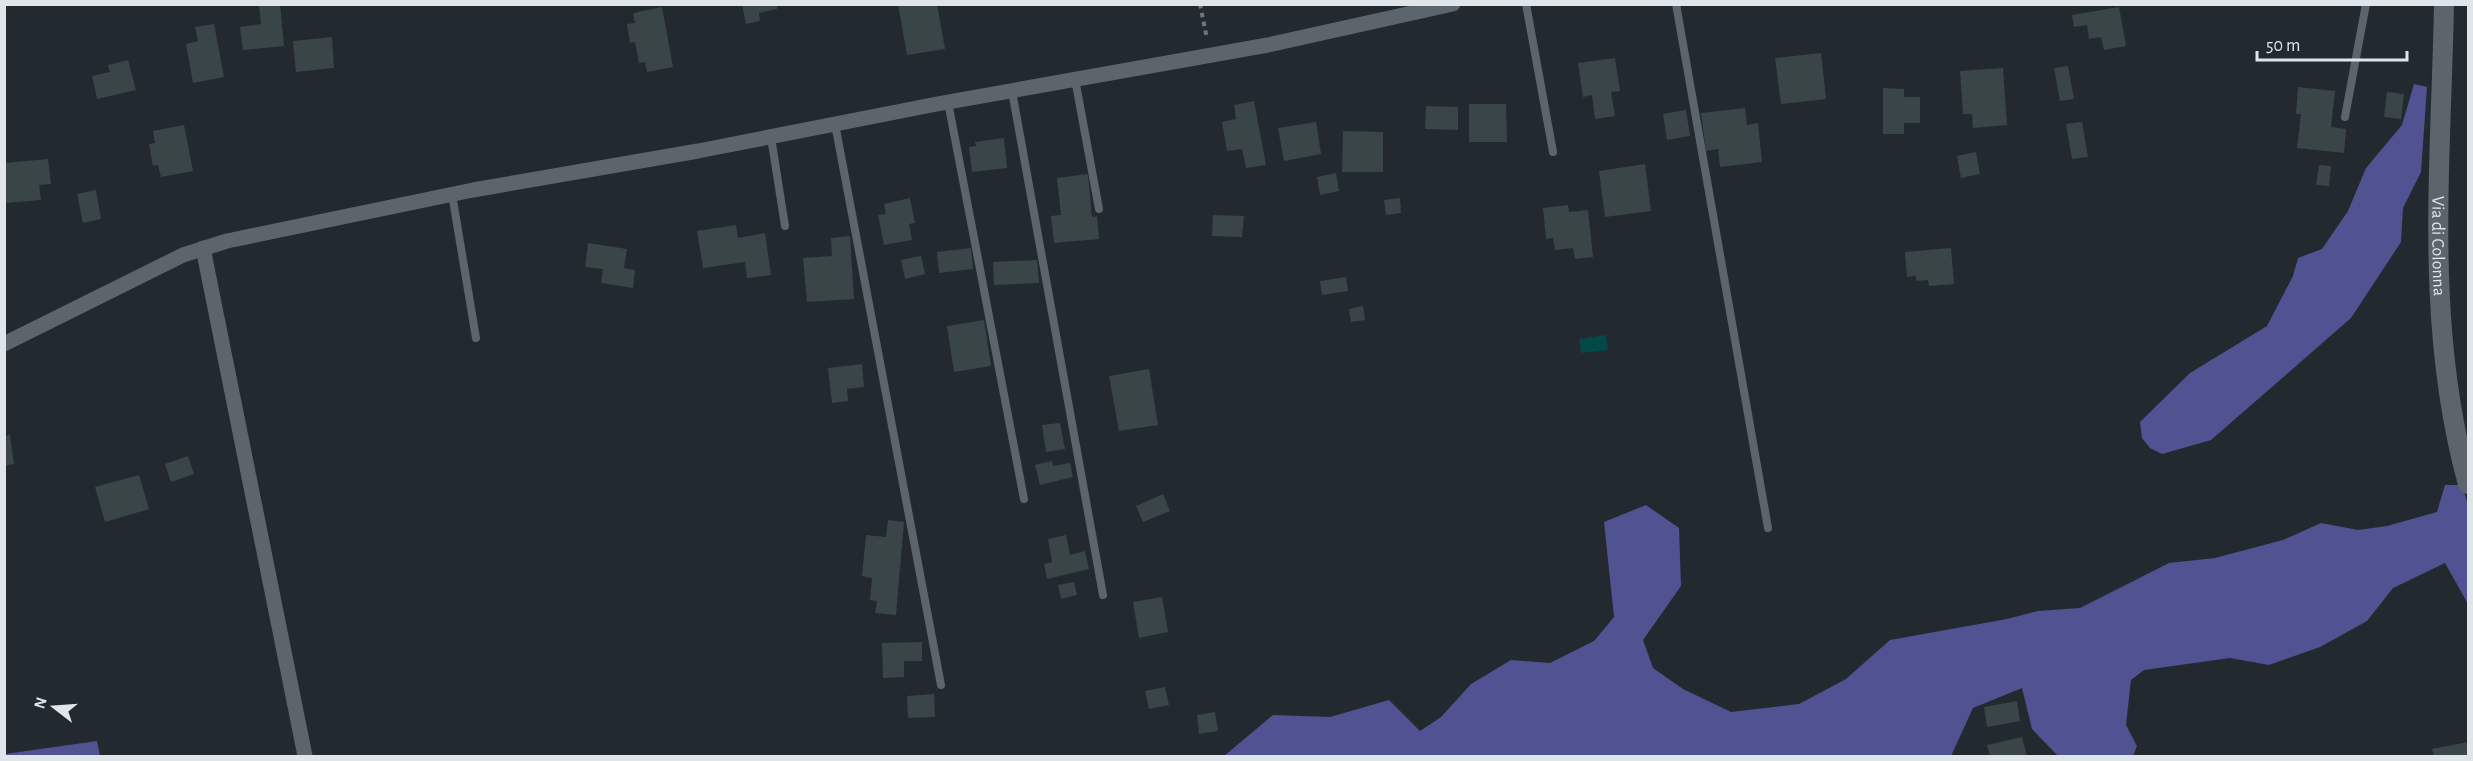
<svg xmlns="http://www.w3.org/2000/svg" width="2473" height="761" font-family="'Alegreya Sans',sans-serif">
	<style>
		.forest { fill: #515291 }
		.water { fill: #044848 }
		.building { fill: #3a4547 }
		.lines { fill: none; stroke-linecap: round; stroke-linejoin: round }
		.path { stroke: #6f757b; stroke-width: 4; stroke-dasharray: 4.5 4.5; stroke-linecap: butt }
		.service { stroke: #5c656b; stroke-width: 8 }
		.minor { stroke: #5c656b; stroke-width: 15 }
		.tertiary { stroke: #5c656b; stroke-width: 20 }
		.labels { text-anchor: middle; stroke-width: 5; stroke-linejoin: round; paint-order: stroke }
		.street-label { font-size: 18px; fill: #e0e5e9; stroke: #222a30 }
	</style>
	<rect width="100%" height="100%" fill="#222a30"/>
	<!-- forest -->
	<g class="forest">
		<path d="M2414,84L2427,87L2421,172L2403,208L2401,242L2351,318L2211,440L2162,454L2150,448L2142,438L2140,422L2190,373L2267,326L2293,276L2298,258L2322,249L2348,211L2366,168L2402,125Z"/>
		<path d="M2445,485H2462L2468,505V604L2445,563L2393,588L2367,621L2320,647L2269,665L2230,658L2144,670L2131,680L2126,725L2137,746L2133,756H2058L2032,729L2022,688L1973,708L1951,756H1224L1273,715L1330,717L1389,700L1420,731L1441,717L1471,684L1511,660L1550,663L1594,641L1614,617L1604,522L1646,505L1679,528L1681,586L1643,640L1653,668L1683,689L1731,712L1799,704L1846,679L1890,640L2007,619L2038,611L2080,608L2169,563L2215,558L2283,540L2321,523L2358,530L2387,526L2437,512Z"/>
		<path d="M97,741L100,756H5V754Z"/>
	</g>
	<!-- water -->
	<path class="water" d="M1606,335L1608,350L1581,353L1579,339Z"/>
	<!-- building -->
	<g class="building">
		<path d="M266,4H280L284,46L243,50L240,27L261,24L259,5Z"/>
		<path d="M742,4H777V9L759,13L760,21L746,24Z"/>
		<path d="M898,4H937L945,49L907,55Z"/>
		<path d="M662,7L673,67L647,72L645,62L639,63L635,42L630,43L627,24L635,23L633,13Z"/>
		<path d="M2119,7L2126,46L2104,50L2101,37L2089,39L2087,25L2074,27L2072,15Z"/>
		<path d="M214,24L224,77L193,83L186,44L198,41L195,27Z"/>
		<path d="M332,37L334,68L296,72L293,41Z"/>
		<path d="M1821,53L1826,99L1781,104L1775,58Z"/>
		<path d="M1615,58L1620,91L1611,92L1615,116L1595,119L1592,95L1583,97L1578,63Z"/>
		<path d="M128,60L136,90L97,99L92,76L110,72L108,65Z"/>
		<path d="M2068,66L2074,99L2060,101L2054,68Z"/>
		<path d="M2003,68L2007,125L1973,128L1972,114H1963L1960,71Z"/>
		<path d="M2298,87L2335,91L2331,127L2346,129L2344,153L2297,148L2301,114H2296Z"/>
		<path d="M1883,88L1904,89V97H1920V123H1904V134H1883Z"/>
		<path d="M2387,92L2404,94L2401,119L2384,117Z"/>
		<path d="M1254,101L1266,165L1246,168L1242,149L1227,151L1222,122L1236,119L1234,105Z"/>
		<path d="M1469,104H1506L1507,142H1469Z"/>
		<path d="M1426,106L1458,107V130L1425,129Z"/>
		<path d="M1745,108L1747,125L1758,123L1762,162L1720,167L1718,149L1706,151L1701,113Z"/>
		<path d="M1686,110L1690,136L1667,140L1663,114Z"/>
		<path d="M1316,122L1321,154L1284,161L1278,128Z"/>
		<path d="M2082,122L2088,157L2072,159L2066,124Z"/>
		<path d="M184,125L193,171L161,177L158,165L153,166L149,144L155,143L153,131Z"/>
		<path d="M1343,131L1383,132V172H1342Z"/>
		<path d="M1004,138L1007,168L972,172L969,147L976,146L975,142Z"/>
		<path d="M1976,152L1980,174L1961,178L1957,156Z"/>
		<path d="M48,159L51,184L39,185L41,200L6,203L4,163Z"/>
		<path d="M1645,164L1651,211L1605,217L1599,171Z"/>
		<path d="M2319,165L2331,166L2329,186L2316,185Z"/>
		<path d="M1336,173L1339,191L1320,195L1317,177Z"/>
		<path d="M1088,174L1092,217L1097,216L1099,239L1054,243L1051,216L1061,215L1057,178Z"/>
		<path d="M96,190L101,219L83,223L77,194Z"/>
		<path d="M910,198L915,223L909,224L912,240L884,245L878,215L886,214L884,204Z"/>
		<path d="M1400,198L1401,213L1386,215L1384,200Z"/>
		<path d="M1568,205L1569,212L1588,210L1593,257L1575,259L1573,248L1555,250L1553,238L1546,239L1543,208Z"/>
		<path d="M1213,215L1244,216L1242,237L1212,236Z"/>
		<path d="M736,225L738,238L765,233L771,275L747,278L745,262L703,268L697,231Z"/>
		<path d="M850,236L854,299L807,302L803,258L832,256L831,238Z"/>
		<path d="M588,243L627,249L624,268L635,270L633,288L601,283L603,269L585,267Z"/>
		<path d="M971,248L973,269L939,273L937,252Z"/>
		<path d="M1951,248L1954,284L1929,286L1928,280L1916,281V276L1907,277L1905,252Z"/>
		<path d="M921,256L925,274L905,279L901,260Z"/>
		<path d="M1037,260L1039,283L994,285L993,262Z"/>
		<path d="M1346,277L1348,291L1322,295L1320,281Z"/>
		<path d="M1363,306L1365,320L1351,322L1349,309Z"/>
		<path d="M984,320L991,366L954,372L947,326Z"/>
		<path d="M862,364L864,387L847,389L848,401L832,403L828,368Z"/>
		<path d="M1149,369L1158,425L1119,431L1109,376Z"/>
		<path d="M1060,423L1065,449L1046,452L1042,425Z"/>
		<path d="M10,435L14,464L4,466V436Z"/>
		<path d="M188,456L194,474L171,482L165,464Z"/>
		<path d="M1052,461L1053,466L1070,463L1073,477L1040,485L1035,465Z"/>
		<path d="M139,475L149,509L105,522L95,487Z"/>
		<path d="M1163,494L1170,511L1143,522L1136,506Z"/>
		<path d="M888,520L904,522L896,615L875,613L877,601L870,600L872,578L862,576L866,535L886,537Z"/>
		<path d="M1066,535L1070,555L1085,551L1089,569L1047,579L1044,564L1052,562L1048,539Z"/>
		<path d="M1074,582L1077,595L1061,599L1058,585Z"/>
		<path d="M1162,597L1168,632L1139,638L1133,602Z"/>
		<path d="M922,642V661H904V677L883,678L882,643Z"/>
		<path d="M1165,687L1169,705L1149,709L1145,691Z"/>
		<path d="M934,694L935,717L908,718L907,696Z"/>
		<path d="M2017,701L2020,721L1987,727L1984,707Z"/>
		<path d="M1215,712L1218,731L1199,734L1197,715Z"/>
		<path d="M2022,737L2027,756H1990L1987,745Z"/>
		<path d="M2468,742V756H2434L2432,749Z"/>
	</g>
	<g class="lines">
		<!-- path -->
		<path class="path" d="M1200,4L1207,39"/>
		<!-- service -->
		<g class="service">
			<path d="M1526,4L1553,152"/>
			<path d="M1676,4L1768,528"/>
			<path d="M1075,79L1099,209"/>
			<path d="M1012,91L1103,595"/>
			<path d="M948,102L1024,499"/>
			<path d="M2345,117L2366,4"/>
			<path d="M835,124L941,685"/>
			<path d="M771,137L785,226"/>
			<path d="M452,194L476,338"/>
		</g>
		<!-- minor -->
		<g class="minor">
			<path d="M203,248L305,756"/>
			<path d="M4,344L183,255L227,241L473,190L698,151L937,104L1268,45L1453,4"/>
		</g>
		<!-- tertiary -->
		<path class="tertiary" id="s1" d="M2444,4C2441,167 2424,325 2468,484"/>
	</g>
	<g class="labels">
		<!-- street labels -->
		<g class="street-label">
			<text dy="6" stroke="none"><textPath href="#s1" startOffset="242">Via di Colonna</textPath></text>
		</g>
	</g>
	<!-- border -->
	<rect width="2473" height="761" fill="none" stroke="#e0e5e9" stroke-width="12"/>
	<!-- north arrow -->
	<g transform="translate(54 707) rotate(287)" stroke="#222a30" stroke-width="4.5" paint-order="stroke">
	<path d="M0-4.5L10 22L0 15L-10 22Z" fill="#e0e5e9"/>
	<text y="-9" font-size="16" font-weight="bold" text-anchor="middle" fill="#e0e5e9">N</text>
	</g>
	<!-- scale -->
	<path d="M2257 51v9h150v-9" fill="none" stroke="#e0e5e9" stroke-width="3"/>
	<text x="2266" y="51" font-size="18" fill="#e0e5e9" stroke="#222a30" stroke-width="4.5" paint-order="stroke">50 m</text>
</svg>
